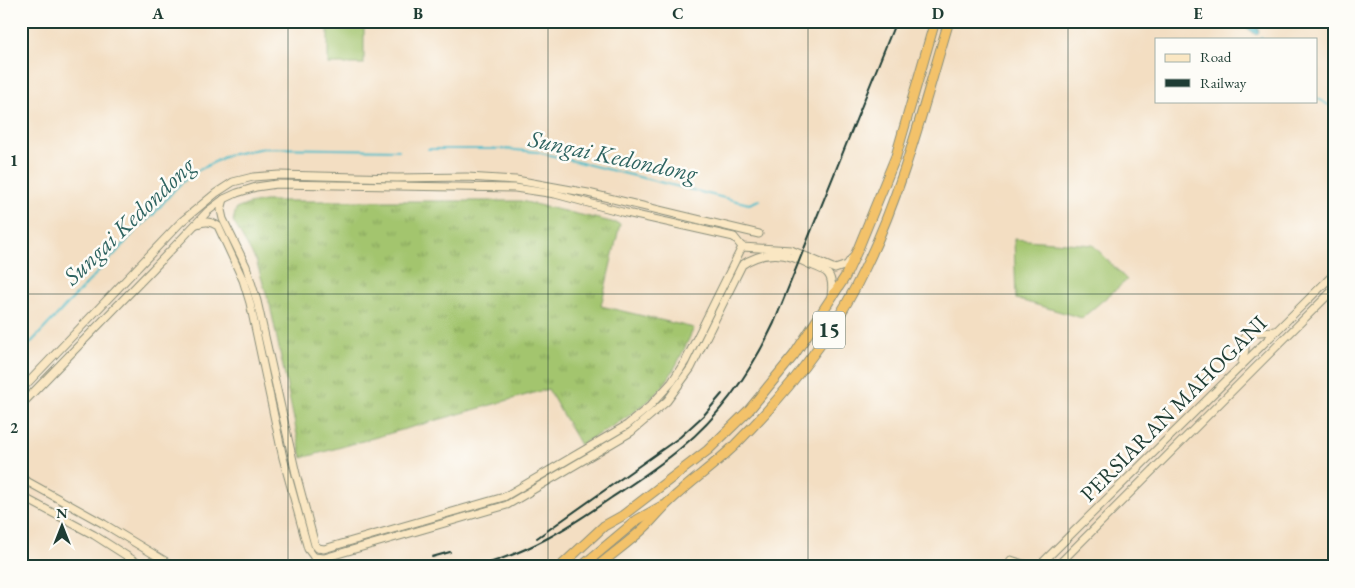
<svg xmlns="http://www.w3.org/2000/svg" width="1355" height="588" font-family="'EB Garamond',serif">
	<style>
		.grass { fill: url(#grass-tufts); stroke: #618151 }
		.pitch { fill: #a3c56e; stroke: #618151 }
		.water { fill: url(#water-ripples); stroke: #387e80 }
		.lines { fill: none; stroke-linecap: round; stroke-linejoin: round }
		.stream { stroke: #51becb; stroke-width: 2 }
		.secondary-casing { stroke: #898e7b; stroke-width: 9 }
		.highway-casing { stroke: #898e7b; stroke-width: 11 }
		.secondary { stroke: #fae7c3; stroke-width: 7 }
		.highway { stroke: #f3c26a; stroke-width: 9 }
		.rail { stroke: #1f3d34; stroke-width: 2 }
		.grid { fill: none; stroke: #1f3d34; stroke-width: 1; stroke-opacity: 0.55 }
		.labels { text-anchor: middle; stroke-width: 5; stroke-linejoin: round; paint-order: stroke }
		.shield { fill: #fdfcf7; stroke: #62766e; stroke-width: 1 }
		.shield-label { font-size: 21px; font-weight: bold; fill: #1f3d34 }
		.street-label { font-size: 22px; fill: #1f3d34; stroke: #fdfcf7 }
		.water-label { font-size: 24px; font-style: italic; fill: #2e6461; stroke: #fdfcf7 }
		.neatline { fill: none; stroke: #1f3d34; stroke-width: 2 }
		.grid-label { font-size: 16px; text-anchor: middle; font-weight: bold; fill: #1f3d34 }
	</style>
	<defs>
		<pattern id="grass-tufts" width="24" height="20" patternUnits="userSpaceOnUse" patternTransform="scale(1.25)"><rect width="24" height="20" fill="#a3c56e"/><path d="M3 7l-1-3M5 7V3M7 7l1-3M15 17l-1-3M17 17v-4M19 17l1-3" fill="none" stroke="#84a15b"/></pattern>
		<pattern id="water-ripples" width="26" height="14" patternUnits="userSpaceOnUse" patternTransform="scale(1.25)"><rect width="26" height="14" fill="#51becb"/><path d="M2 4q2-2 4 0t4 0M15 11q2-2 4 0t4 0" fill="none" stroke="#439ca6"/></pattern>
	</defs>
	<rect width="100%" height="100%" fill="#fdfcf7"/>
	<filter id="ink" filterUnits="userSpaceOnUse"><feTurbulence type="fractalNoise" baseFrequency=".02" numOctaves="2"/><feDisplacementMap in="SourceGraphic" scale="10" xChannelSelector="R" yChannelSelector="G"/><feConvolveMatrix kernelMatrix="1 2 1 2 8 2 1 2 1" color-interpolation-filters="sRGB"/></filter>
	<filter id="wash" filterUnits="userSpaceOnUse"><feTurbulence type="fractalNoise" baseFrequency=".0096" numOctaves="4" result="noise"/><feDisplacementMap in="SourceGraphic" scale="20" xChannelSelector="R" yChannelSelector="G"/><feGaussianBlur stdDeviation="1.12" result="paint"/><feColorMatrix in="noise" values="0 0 0 0 0 0 0 0 0 0 0 0 0 0 0 0 0 1.4 0 .05"/><feComposite in="paint" operator="in"/></filter>
	<g filter="url(#wash)">
		<rect width="100%" height="100%" fill="#f3dec2"/>
		<!-- grass -->
		<path class="grass" d="M265,201H521L620,224L601,306L694,328C683,351 673,377 655,395C633,416 606,430 580,445L548,389L302,458L270,305L256,261L233,221L236,209L249,204Z"/>
		<!-- pitch -->
		<g class="pitch">
			<rect x="328" y="21" width="36" height="43"/>
			<path d="M1014,239L1093,245L1127,280L1082,318L1016,299Z"/>
		</g>
		<!-- water -->
		<path class="water" d="M1241,21H1256L1259,32L1256,35C1251,30 1244,27 1241,21Z"/>
		<g class="lines">
			<!-- stream -->
			<g class="stream">
				<path d="M1261,37L1262,39"/>
				<path d="M1316,98L1334,108"/>
				<path d="M428,149H505L537,152L749,204L759,200"/>
				<path d="M21,353L112,257L140,226L152,216L175,189L193,173L228,155L264,148L399,150"/>
			</g>
		</g>
	</g>
	<g filter="url(#ink)">
		<g class="lines">
			<defs>
				<g id="secondary">
					<path d="M224,199L221,210L223,219L246,266L257,301L296,474L315,545L318,548"/>
					<path d="M197,224C205,221 210,221 218,226L243,280L250,303L283,458L308,549L314,557"/>
					<path d="M742,247L791,250L835,269L847,265L851,259"/>
					<path d="M1242,362L1245,350V333L1275,331"/>
					<path d="M21,390L181,222L216,193L233,182L253,177L279,175L397,178L467,177L516,180L588,193L759,234"/>
					<path d="M21,405L153,269L208,211L224,199L237,193L256,187L277,184L515,188L555,194L622,212L734,237L742,247"/>
					<path d="M21,478L104,524L175,567"/>
					<path d="M21,496L94,535L144,567"/>
					<path d="M318,548L324,549L504,497L627,425L649,407L672,382L686,360L742,247"/>
					<path d="M314,557L324,558L507,505L631,432L667,401L691,368L742,265C765,249 787,253 811,265C816,267 825,270 828,274C833,280 832,289 831,296"/>
					<path d="M1011,560L1023,564L1039,566"/>
					<path d="M1038,567L1334,274"/>
					<path d="M1056,567L1334,289"/>
				</g>
				<g id="highway">
					<path d="M560,567L604,526L622,516L708,450L749,410L794,355L845,277L858,249L896,156L935,21"/>
					<path d="M581,567L637,520L662,506"/>
					<path d="M597,567C614,552 634,539 649,523C656,516 662,508 670,501C690,482 713,466 733,447C785,395 834,335 865,268C903,190 924,104 949,21"/>
				</g>
			</defs>
			<!-- secondary casing -->
			<use href="#secondary" class="secondary-casing"/>
			<!-- highway casing -->
			<use href="#highway" class="highway-casing"/>
			<!-- secondary -->
			<use href="#secondary" class="secondary"/>
			<!-- highway -->
			<use href="#highway" class="highway"/>
			<!-- rail -->
			<g class="rail">
				<path d="M537,538L680,437L704,415L722,394"/>
				<path d="M432,557L450,552"/>
				<path d="M477,567C531,551 565,530 611,498C635,482 660,466 682,447C722,414 752,370 774,323L896,21"/>
			</g>
		</g>
	</g>
	<!-- grid -->
	<path class="grid" d="M288,21V567M548,21V567M808,21V567M1068,21V567M21,294H1334"/>
	<g class="labels">
		<!-- shield labels -->
		<rect class="shield" x="813" y="311.5" width="32" height="37" rx="4"/>
		<g class="shield-label">
			<text x="829" y="337">15</text>
		</g>
		<!-- street labels -->
		<g class="street-label">
			<text transform="translate(1173 408) rotate(-45)" y="8">PERSIARAN MAHOGANI</text>
		</g>
		<!-- water labels -->
		<g class="water-label">
			<text transform="translate(613 156) rotate(12)" y="8">Sungai Kedondong</text>
			<text transform="translate(129 221) rotate(-44)" y="8">Sungai Kedondong</text>
		</g>
	</g>
	<!-- margin -->
	<rect width="1355" height="588" fill="none" stroke="#fdfcf7" stroke-width="55"/>
	<!-- legend -->
	<rect x="1155" y="38" width="162" height="65" fill="#fdfcf7" stroke="#a4b0a9"/>
	<rect x="1165" y="54" width="25" height="8" fill="#fae7c3" stroke="#a4b0a9"/>
	<text x="1200" y="62" font-size="15" fill="#1f3d34">Road</text>
	<rect x="1165" y="79" width="25" height="8" fill="#1f3d34" stroke="#a4b0a9"/>
	<text x="1200" y="88" font-size="15" fill="#1f3d34">Railway</text>
	<!-- north arrow -->
	<g transform="translate(62 526)" stroke="#fdfcf7" stroke-width="4" paint-order="stroke">
	<path d="M0-4L9 19L0 12L-9 19Z" fill="#1f3d34"/>
	<text y="-8" font-size="14" font-weight="bold" text-anchor="middle" fill="#1f3d34">N</text>
	</g>
	<rect x="28" y="28" width="1300" height="532" class="neatline"/>
	<g class="grid-label">
		<text x="158" y="19">A</text>
		<text x="418" y="19">B</text>
		<text x="678" y="19">C</text>
		<text x="938" y="19">D</text>
		<text x="1198" y="19">E</text>
		<text x="14" y="166">1</text>
		<text x="14" y="433">2</text>
	</g>
</svg>
